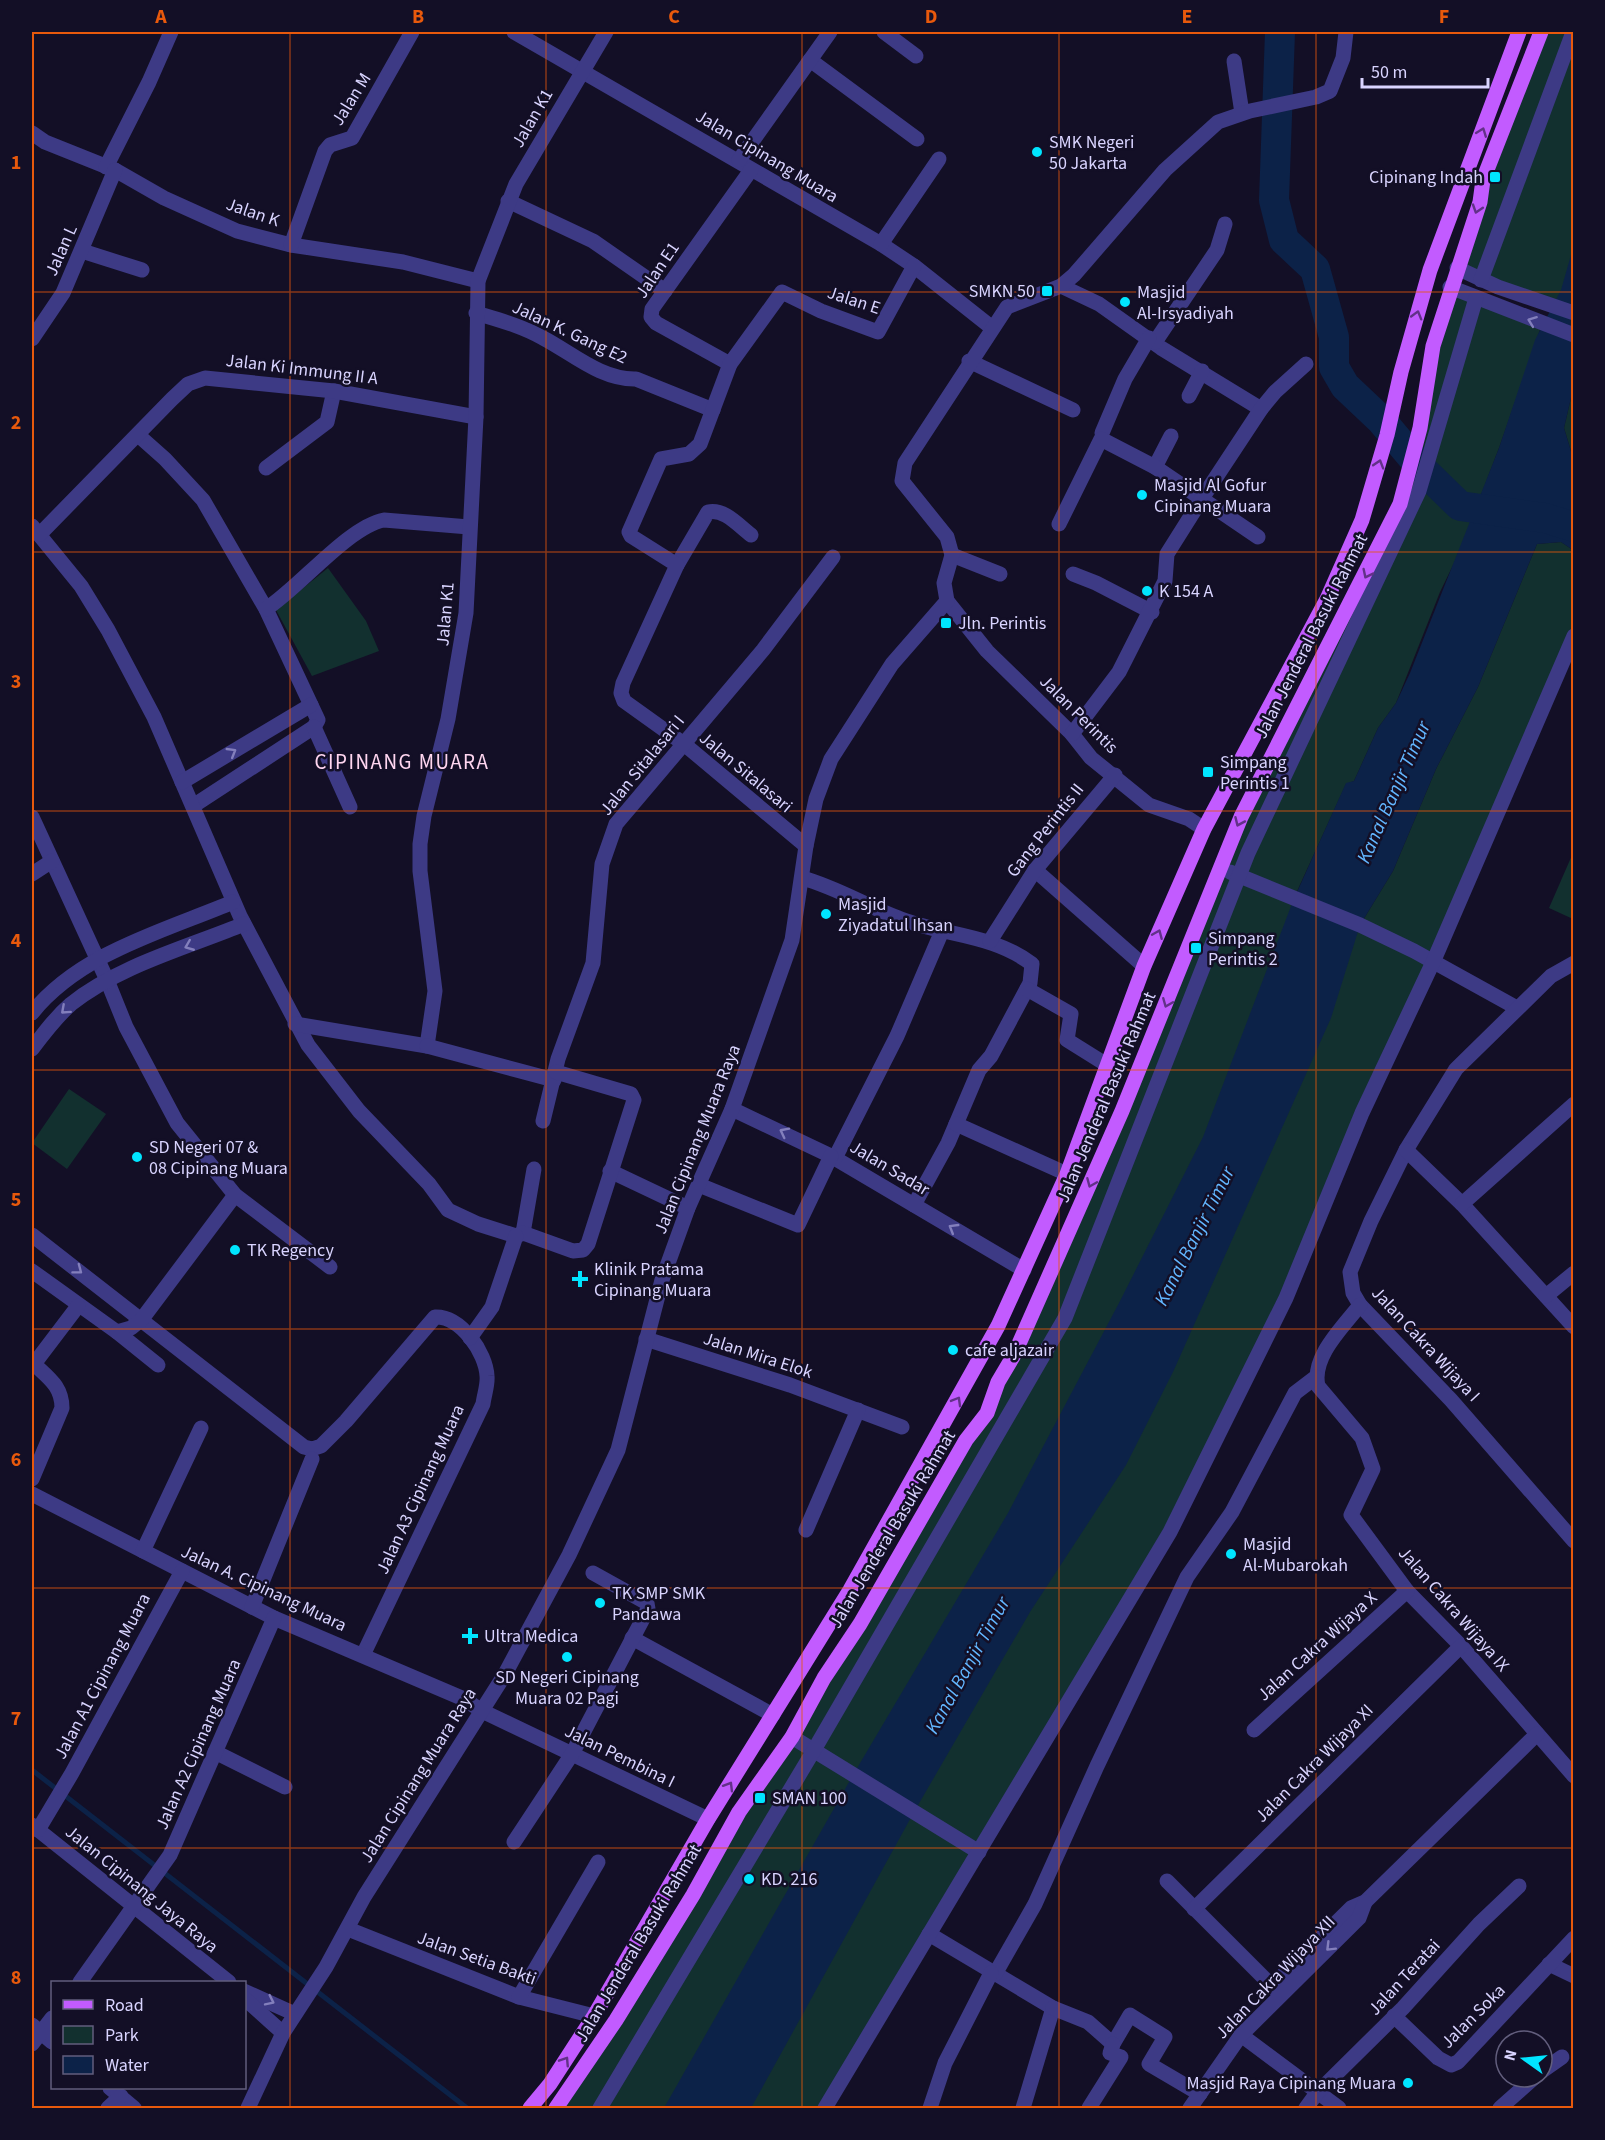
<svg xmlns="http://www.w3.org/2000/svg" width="1605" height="2140" font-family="'Source Sans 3',sans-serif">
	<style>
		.green { fill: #12302f }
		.water { fill: #0c2248 }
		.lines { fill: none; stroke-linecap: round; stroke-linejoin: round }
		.stream { stroke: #0c2248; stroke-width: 5 }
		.river { stroke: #0c2248; stroke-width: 30 }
		.minor { stroke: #3d3a85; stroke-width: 15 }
		.major { stroke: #c25bff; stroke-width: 15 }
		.oneway { stroke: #623188 }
		.oneway2 { stroke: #837fbc }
		.grid { fill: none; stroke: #e8590c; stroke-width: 1.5; stroke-opacity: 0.55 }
		.poi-dot { fill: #00e5ff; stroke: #130f26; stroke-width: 2 }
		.labels { text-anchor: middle; stroke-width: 5; stroke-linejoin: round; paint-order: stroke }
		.street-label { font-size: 18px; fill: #d9d4ff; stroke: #130f26 }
		.poi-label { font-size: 18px; fill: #d9d4ff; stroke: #130f26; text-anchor: start }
		.water-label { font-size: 20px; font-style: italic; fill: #62b6ff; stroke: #130f26 }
		.quarter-label { font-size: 21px; letter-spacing: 1.5px; fill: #ffd6f0; stroke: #130f26 }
		.neatline { fill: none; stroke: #e8590c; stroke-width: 2 }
		.grid-label { font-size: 20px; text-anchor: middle; font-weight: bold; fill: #e8590c }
	</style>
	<rect width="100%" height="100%" fill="#130f26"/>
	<!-- green -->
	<g class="green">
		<path d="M1541,32H1573V313L1457,269Z"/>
		<path d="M1450,287L1542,324L1499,448L1458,555L1440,592L1396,703L1378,728L1354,781L1346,784L1294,898L1360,925L1393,871L1436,769L1478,687L1537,544L1561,542L1573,550V636L1233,1405L1170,1532L825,2108H556L987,1413L1221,867L1400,504Z"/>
		<path d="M1573,389V458L1564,428Z"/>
		<path d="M328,568L366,621L379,651L312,676L276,610Z"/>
		<path d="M1573,853V919L1549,908Z"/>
		<path d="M69,1089L106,1114L67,1169L32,1143Z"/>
	</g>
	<!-- water -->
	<path class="water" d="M1573,248V389L1564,428L1573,458V550L1561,542L1537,544L1478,687L1436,769L1393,871L1360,925L1331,1018L1173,1372L1126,1465L1030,1612L914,1812L751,2108H664L853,1775L1008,1513L1119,1303L1203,1137L1293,901L1346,783L1354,781L1378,728L1396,703L1410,673L1499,448L1535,340L1561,290Z"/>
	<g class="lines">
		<!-- stream -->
		<path class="stream" d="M32,1770L467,2108"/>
		<!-- river -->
		<path class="river" d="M1280,32L1274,200L1284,240L1315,269L1334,337V367L1345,386L1381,420L1423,470L1460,506L1545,518L1574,527"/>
		<!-- minor -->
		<g class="minor">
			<path d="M514,32L881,244L914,266L991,327"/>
			<path d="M884,32L916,56"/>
			<path d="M810,60L917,139"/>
			<path d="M1234,61L1242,113"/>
			<path d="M32,133L45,142L115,170L164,198L237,231L291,245L403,262L478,281"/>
			<path d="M739,160L830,32"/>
			<path d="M106,167L149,82L171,32"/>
			<path d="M508,201L593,241L665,291"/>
			<path d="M881,244L939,159"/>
			<path d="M291,245L325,151L330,145L352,138L412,32"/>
			<path d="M82,251L142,270"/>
			<path d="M1457,268L1498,287L1574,313"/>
			<path d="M1481,280L1573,32"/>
			<path d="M1061,286L1099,304L1161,348L1261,409"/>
			<path d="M1450,287L1574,335"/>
			<path d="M476,313C499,320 522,326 543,338C572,353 601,380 636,379L713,410"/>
			<path d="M32,339L63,293L115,170"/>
			<path d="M1155,342L1217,250L1225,224"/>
			<path d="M969,361L1073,410"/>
			<path d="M730,364L656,323L651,317L652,309L751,170"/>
			<path d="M1189,396L1202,371"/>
			<path d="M1102,433L1125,379L1149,338"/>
			<path d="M138,435L165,459L203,500L266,609L318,720L314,727L193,806"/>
			<path d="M1155,467L1171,436"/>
			<path d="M266,468L327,422L334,391"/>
			<path d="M1059,524L1101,439L1155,467L1258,537"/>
			<path d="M32,526L81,586L108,630L154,717L240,916L308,1045L359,1111L429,1184L448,1210L478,1224L516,1236"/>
			<path d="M40,534L172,399L188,384L205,378L334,391L476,417"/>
			<path d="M952,555L1000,574"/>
			<path d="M677,565L708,512C724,508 739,526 751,535"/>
			<path d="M1073,574L1096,583L1152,612"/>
			<path d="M947,601L987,651L1072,734L1091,758L1149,805L1189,819L1204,829"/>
			<path d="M266,609C300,587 348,527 384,520L469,527"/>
			<path d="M314,727L350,807"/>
			<path d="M1072,734L1119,672L1165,581L1167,554L1201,500L1261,409L1275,392L1306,364"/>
			<path d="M182,782L311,705"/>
			<path d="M32,817L107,980L126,1027L177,1123L235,1195L330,1267"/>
			<path d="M806,846L684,744L624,701L621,693L623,683L677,565L631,536L629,532L661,459L689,454L700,444L730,364L782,292L821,311L878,332L914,266"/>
			<path d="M1035,870L1144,966"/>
			<path d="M1230,872L1360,925L1414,951L1517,1008"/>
			<path d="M32,874L52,861"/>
			<path d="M802,878C836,887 868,907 901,919C946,936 992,934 1032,964L1030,983L991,1056L979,1070L948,1143L914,1205"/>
			<path d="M990,941L1035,870L1115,775"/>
			<path d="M1574,963L1551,976L1456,1069L1406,1150L1371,1221L1350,1272L1353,1293L1360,1305L1451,1400L1574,1541"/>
			<path d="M1027,989L1071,1014L1067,1040L1107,1065"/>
			<path d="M32,1013C80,953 164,931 233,902"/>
			<path d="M295,1024L427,1046L435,991L420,871V844L424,816L448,719L466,613L476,417L478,281L516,184L606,32"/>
			<path d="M427,1046L554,1080"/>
			<path d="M32,1049C44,1033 56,1017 71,1004C118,966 188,947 244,924"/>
			<path d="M732,1109L831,1156L1024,1270"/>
			<path d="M543,1121L558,1059L593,963L602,864L616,824L763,650L833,557"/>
			<path d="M956,1124L1067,1174"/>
			<path d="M1406,1150L1462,1204L1574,1327"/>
			<path d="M835,1158L897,1036L942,931"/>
			<path d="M610,1171L688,1208"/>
			<path d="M699,1185L798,1225L831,1156"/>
			<path d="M1462,1204L1574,1104"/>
			<path d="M523,1233L534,1169"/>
			<path d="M32,1235L304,1447L312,1449L321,1446L346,1421L435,1317C461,1316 486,1353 487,1376C488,1385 484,1395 483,1404L363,1655"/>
			<path d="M516,1236L523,1233L573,1251L583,1250L588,1244L634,1100L631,1094L556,1072"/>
			<path d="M32,1271L117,1332L131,1328L142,1319L235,1195"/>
			<path d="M1546,1296L1574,1273"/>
			<path d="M1360,1305C1343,1327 1311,1357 1318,1386L1362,1438L1373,1469L1351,1515L1407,1591L1461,1646L1574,1776"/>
			<path d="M117,1332L158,1365"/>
			<path d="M470,1338L492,1307L516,1236"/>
			<path d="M646,1339L790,1385L902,1427"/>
			<path d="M32,1362C47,1377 62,1385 62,1408L32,1479"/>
			<path d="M34,1364L78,1306"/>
			<path d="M32,1494L274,1618L464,1699L482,1711L708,1819"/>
			<path d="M806,1530L858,1410"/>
			<path d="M143,1551L201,1428"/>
			<path d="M252,1607L312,1459"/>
			<path d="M632,1638L773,1715"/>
			<path d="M1254,1730L1407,1591"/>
			<path d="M792,1737L979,1852"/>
			<path d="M215,1752L285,1787"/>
			<path d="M32,1825L229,1982"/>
			<path d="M38,1830L72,1773L182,1571"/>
			<path d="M514,1842L572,1754L648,1609L647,1603L593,1573"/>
			<path d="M1167,1881L1279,1993"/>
			<path d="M1194,1909L1461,1646"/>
			<path d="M348,1929L519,1997L594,2016"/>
			<path d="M929,1934L1053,2008L1023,2108"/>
			<path d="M1549,1964L1574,1976"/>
			<path d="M995,1974L1035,1904L1097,1766L1187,1577L1232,1512L1295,1393L1316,1377"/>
			<path d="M80,1982L170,1855L274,1618"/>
			<path d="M1272,1986L1351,1908L1365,1902L1537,1734"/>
			<path d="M244,1991L295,2014"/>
			<path d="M519,1997L598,1862"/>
			<path d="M244,1998L283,2033"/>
			<path d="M1053,2008L1088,2022L1113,2044L1130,2015L1165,2037L1149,2064L1200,2094"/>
			<path d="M1394,2016L1438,2058L1451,2065L1458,2062L1574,1938"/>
			<path d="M32,2025L52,2042"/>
			<path d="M1241,2035L1339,2108"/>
			<path d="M32,2044L52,2018"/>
			<path d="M1542,2071L1562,2057"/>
			<path d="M110,2088L134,2108"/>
			<path d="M108,2108L121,2096"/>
			<path d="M248,2108L283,2033L326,1967L364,1897L505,1674L569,1555L618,1450L662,1280L688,1208L732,1109L792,940L806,846L816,799L831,759L892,664L947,601L944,583L952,555L947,537L902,481L905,463L1007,307L1061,286L1074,275L1165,170L1218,122L1250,111L1316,97L1330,91L1343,58L1346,32"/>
			<path d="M600,2108L814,1750L1065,1318L1248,853L1419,491L1476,298"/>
			<path d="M825,2108L1170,1532L1286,1298L1362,1113L1434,960L1574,636"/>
			<path d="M930,2108L945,2063L991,1973"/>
			<path d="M1089,2108L1121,2057L1110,2053L1113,2044"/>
			<path d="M1190,2108L1241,2035L1359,1918L1365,1902"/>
			<path d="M1306,2108L1317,2093L1403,2008L1479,1924L1519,1886"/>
			<path d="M1500,2108L1535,2077"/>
		</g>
		<!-- major -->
		<g class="major">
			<path d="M530,2108L550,2084L594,2016L708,1819L850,1590L998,1326L1067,1174L1144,966L1204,829L1327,599L1362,520L1387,435L1401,372L1430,270L1519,32"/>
			<path d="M556,2108L616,2020L693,1895L739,1812L792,1737L824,1678L860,1624L966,1440L987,1413L998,1382L1014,1355L1122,1111L1241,817L1400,504L1420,428L1433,346L1480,202L1483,180L1541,32"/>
		</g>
	</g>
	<!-- one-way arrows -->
	<defs><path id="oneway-chevron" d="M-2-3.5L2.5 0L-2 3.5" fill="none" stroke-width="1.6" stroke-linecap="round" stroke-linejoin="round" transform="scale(1.5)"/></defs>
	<g class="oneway">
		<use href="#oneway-chevron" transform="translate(1482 132) rotate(-69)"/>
		<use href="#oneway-chevron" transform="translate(1477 209) rotate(108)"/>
		<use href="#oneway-chevron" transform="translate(1417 315) rotate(-74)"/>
		<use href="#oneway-chevron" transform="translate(1379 464) rotate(-73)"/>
		<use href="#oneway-chevron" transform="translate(1367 574) rotate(116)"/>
		<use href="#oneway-chevron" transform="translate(1239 822) rotate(114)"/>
		<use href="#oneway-chevron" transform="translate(1158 934) rotate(-67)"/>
		<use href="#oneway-chevron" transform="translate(1167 1003) rotate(112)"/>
		<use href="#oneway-chevron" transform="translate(1091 1183) rotate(113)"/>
		<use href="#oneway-chevron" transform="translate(957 1401) rotate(-60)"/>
		<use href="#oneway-chevron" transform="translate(729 1786) rotate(-59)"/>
		<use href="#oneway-chevron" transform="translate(565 2061) rotate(-57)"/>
	</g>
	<g class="oneway2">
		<use href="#oneway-chevron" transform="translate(1532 321) rotate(-159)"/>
		<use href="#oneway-chevron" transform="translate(232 752) rotate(-31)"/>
		<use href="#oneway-chevron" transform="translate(189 946) rotate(158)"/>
		<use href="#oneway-chevron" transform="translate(65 1010) rotate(138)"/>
		<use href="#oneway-chevron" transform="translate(784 1132) rotate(-153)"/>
		<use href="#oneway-chevron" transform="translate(953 1228) rotate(-149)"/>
		<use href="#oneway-chevron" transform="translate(78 1270) rotate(37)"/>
		<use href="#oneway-chevron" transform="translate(1330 1947) rotate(135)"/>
		<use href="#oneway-chevron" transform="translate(270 2001) rotate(26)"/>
	</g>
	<!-- grid -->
	<path class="grid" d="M290,32V2108M546,32V2108M802,32V2108M1059,32V2108M1316,32V2108M32,292H1574M32,552H1574M32,811H1574M32,1070H1574M32,1329H1574M32,1588H1574M32,1848H1574"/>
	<!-- markers -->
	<g class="poi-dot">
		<circle cx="1037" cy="152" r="6"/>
		<rect x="1489" y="171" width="12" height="12" rx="3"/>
		<rect x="1041" y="285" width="12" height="12" rx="3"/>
		<circle cx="1125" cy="302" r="6"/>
		<circle cx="1142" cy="495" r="6"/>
		<circle cx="1147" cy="591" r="6"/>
		<rect x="940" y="617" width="12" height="12" rx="3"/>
		<rect x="1202" y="766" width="12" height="12" rx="3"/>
		<circle cx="826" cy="914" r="6"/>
		<rect x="1190" y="942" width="12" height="12" rx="3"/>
		<circle cx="137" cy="1157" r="6"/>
		<circle cx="235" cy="1250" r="6"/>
		<path d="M577 1270h6v6h6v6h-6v6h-6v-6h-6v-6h6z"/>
		<circle cx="953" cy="1350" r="6"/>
		<circle cx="1231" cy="1554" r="6"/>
		<circle cx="600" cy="1603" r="6"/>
		<path d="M467 1627h6v6h6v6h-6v6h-6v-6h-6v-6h6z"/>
		<circle cx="567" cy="1657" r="6"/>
		<rect x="754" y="1792" width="12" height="12" rx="3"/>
		<circle cx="749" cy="1879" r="6"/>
		<circle cx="1408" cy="2083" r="6"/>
	</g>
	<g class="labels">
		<!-- street labels -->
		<g class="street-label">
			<text transform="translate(351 99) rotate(-58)" y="6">Jalan M</text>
			<text transform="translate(532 118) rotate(-60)" y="6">Jalan K1</text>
			<text transform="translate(767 156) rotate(31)" y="6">Jalan Cipinang Muara</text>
			<text transform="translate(253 212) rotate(19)" y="6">Jalan K</text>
			<text transform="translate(61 250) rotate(-66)" y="6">Jalan L</text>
			<text transform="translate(657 270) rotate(-56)" y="6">Jalan E1</text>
			<text transform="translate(854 300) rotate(18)" y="6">Jalan E</text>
			<text transform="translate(570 332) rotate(25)" y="6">Jalan K. Gang E2</text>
			<text transform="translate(302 369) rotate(7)" y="6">Jalan Ki Immung II A</text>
			<text transform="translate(445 614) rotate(-85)" y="6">Jalan K1</text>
			<text transform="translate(1311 636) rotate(-63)" y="6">Jalan Jenderal Basuki Rahmat</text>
			<text transform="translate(1079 714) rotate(45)" y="6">Jalan Perintis</text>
			<text transform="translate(642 765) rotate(-51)" y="6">Jalan Sitalasari I</text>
			<text transform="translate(746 772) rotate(40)" y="6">Jalan Sitalasari</text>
			<text transform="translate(1045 830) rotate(-52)" y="6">Gang Perintis II</text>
			<text transform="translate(1106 1097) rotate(-67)" y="6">Jalan Jenderal Basuki Rahmat</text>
			<text transform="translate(697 1139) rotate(-68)" y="6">Jalan Cipinang Muara Raya</text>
			<text transform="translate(890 1168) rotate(31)" y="6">Jalan Sadar</text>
			<text transform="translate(1426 1344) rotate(47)" y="6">Jalan Cakra Wijaya I</text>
			<text transform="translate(758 1355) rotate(18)" y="6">Jalan Mira Elok</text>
			<text transform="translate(420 1489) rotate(-65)" y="6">Jalan A3 Cipinang Muara</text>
			<text transform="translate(892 1529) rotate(-59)" y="6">Jalan Jenderal Basuki Rahmat</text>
			<text transform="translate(264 1588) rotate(25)" y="6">Jalan A. Cipinang Muara</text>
			<text transform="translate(1454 1609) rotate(49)" y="6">Jalan Cakra Wijaya IX</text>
			<text transform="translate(1317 1646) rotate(-42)" y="6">Jalan Cakra Wijaya X</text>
			<text transform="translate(102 1676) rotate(-62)" y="6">Jalan A1 Cipinang Muara</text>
			<text transform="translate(198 1744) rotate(-66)" y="6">Jalan A2 Cipinang Muara</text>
			<text transform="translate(620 1756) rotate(26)" y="6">Jalan Pembina I</text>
			<text transform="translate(1314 1763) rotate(-45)" y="6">Jalan Cakra Wijaya XI</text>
			<text transform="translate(418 1775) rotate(-58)" y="6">Jalan Cipinang Muara Raya</text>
			<text transform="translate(142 1889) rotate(39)" y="6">Jalan Cipinang Jaya Raya</text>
			<text transform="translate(638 1943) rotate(-59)" y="6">Jalan Jenderal Basuki Rahmat</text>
			<text transform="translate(477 1958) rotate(20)" y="6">Jalan Setia Bakti</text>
			<text transform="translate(1275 1977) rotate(-46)" y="6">Jalan Cakra Wijaya XII</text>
			<text transform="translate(1404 1977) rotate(-47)" y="6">Jalan Teratai</text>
			<text transform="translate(1473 2016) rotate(-45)" y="6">Jalan Soka</text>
		</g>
		<!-- poi labels -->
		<g class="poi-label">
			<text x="1049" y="148">SMK Negeri<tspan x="1049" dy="21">50 Jakarta</tspan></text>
			<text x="1483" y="183" text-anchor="end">Cipinang Indah</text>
			<text x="1035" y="297" text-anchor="end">SMKN 50</text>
			<text x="1137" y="298">Masjid<tspan x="1137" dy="21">Al-Irsyadiyah</tspan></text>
			<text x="1154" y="491">Masjid Al Gofur<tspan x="1154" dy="21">Cipinang Muara</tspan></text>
			<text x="1159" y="597">K 154 A</text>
			<text x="958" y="629">Jln. Perintis</text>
			<text x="1220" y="768">Simpang<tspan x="1220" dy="21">Perintis 1</tspan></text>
			<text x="838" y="910">Masjid<tspan x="838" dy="21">Ziyadatul Ihsan</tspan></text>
			<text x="1208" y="944">Simpang<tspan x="1208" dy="21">Perintis 2</tspan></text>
			<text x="149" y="1153">SD Negeri 07 &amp;<tspan x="149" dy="21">08 Cipinang Muara</tspan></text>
			<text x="247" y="1256">TK Regency</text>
			<text x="594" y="1275">Klinik Pratama<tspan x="594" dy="21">Cipinang Muara</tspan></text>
			<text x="965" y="1356">cafe aljazair</text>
			<text x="1243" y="1550">Masjid<tspan x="1243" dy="21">Al-Mubarokah</tspan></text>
			<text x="612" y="1599">TK SMP SMK<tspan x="612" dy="21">Pandawa</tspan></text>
			<text x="484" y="1642">Ultra Medica</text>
			<text x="567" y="1683" text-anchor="middle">SD Negeri Cipinang<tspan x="567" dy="21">Muara 02 Pagi</tspan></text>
			<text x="772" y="1804">SMAN 100</text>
			<text x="761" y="1885">KD. 216</text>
			<text x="1396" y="2089" text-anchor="end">Masjid Raya Cipinang Muara</text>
		</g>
		<!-- water labels -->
		<g class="water-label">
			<text transform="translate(1393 792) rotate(-66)" y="7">Kanal Banjir Timur</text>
			<text transform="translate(1194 1236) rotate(-63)" y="7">Kanal Banjir Timur</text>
			<text transform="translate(967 1665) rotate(-61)" y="7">Kanal Banjir Timur</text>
		</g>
		<!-- quarter labels -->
		<g class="quarter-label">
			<text x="402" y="769">CIPINANG MUARA</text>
		</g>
	</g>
	<!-- border -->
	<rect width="1605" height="2140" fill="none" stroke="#130f26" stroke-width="66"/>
	<!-- legend -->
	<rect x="51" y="1981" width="195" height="108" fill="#130f26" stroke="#625e7d" stroke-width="1.5"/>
	<rect x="63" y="2000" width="30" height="9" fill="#c25bff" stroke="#625e7d" stroke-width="1.5"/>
	<text x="105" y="2011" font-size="18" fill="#d9d4ff">Road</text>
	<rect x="63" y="2026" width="30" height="18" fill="#12302f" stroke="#625e7d" stroke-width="1.5"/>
	<text x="105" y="2041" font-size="18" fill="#d9d4ff">Park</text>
	<rect x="63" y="2056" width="30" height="18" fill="#0c2248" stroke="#625e7d" stroke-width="1.5"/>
	<text x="105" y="2071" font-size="18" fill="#d9d4ff">Water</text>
	<!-- north arrow -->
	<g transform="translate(1524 2059) rotate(285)"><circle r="28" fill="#130f26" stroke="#625e7d" stroke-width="1.5"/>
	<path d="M0-4.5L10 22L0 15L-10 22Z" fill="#00e5ff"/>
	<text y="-9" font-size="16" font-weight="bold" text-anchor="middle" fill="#d9d4ff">N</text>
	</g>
	<!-- scale -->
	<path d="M1362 78v9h126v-9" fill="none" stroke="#d9d4ff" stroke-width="3"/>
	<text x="1371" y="78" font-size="18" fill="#d9d4ff" stroke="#130f26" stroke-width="4.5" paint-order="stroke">50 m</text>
	<rect x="33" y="33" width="1539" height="2074" class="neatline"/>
	<g class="grid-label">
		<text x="161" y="23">A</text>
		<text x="418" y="23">B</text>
		<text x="674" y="23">C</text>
		<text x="931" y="23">D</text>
		<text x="1187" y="23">E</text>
		<text x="1444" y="23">F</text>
		<text x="16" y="169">1</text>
		<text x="16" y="429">2</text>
		<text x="16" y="688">3</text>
		<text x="16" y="947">4</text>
		<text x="16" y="1206">5</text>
		<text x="16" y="1466">6</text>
		<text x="16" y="1725">7</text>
		<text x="16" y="1984">8</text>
	</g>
</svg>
